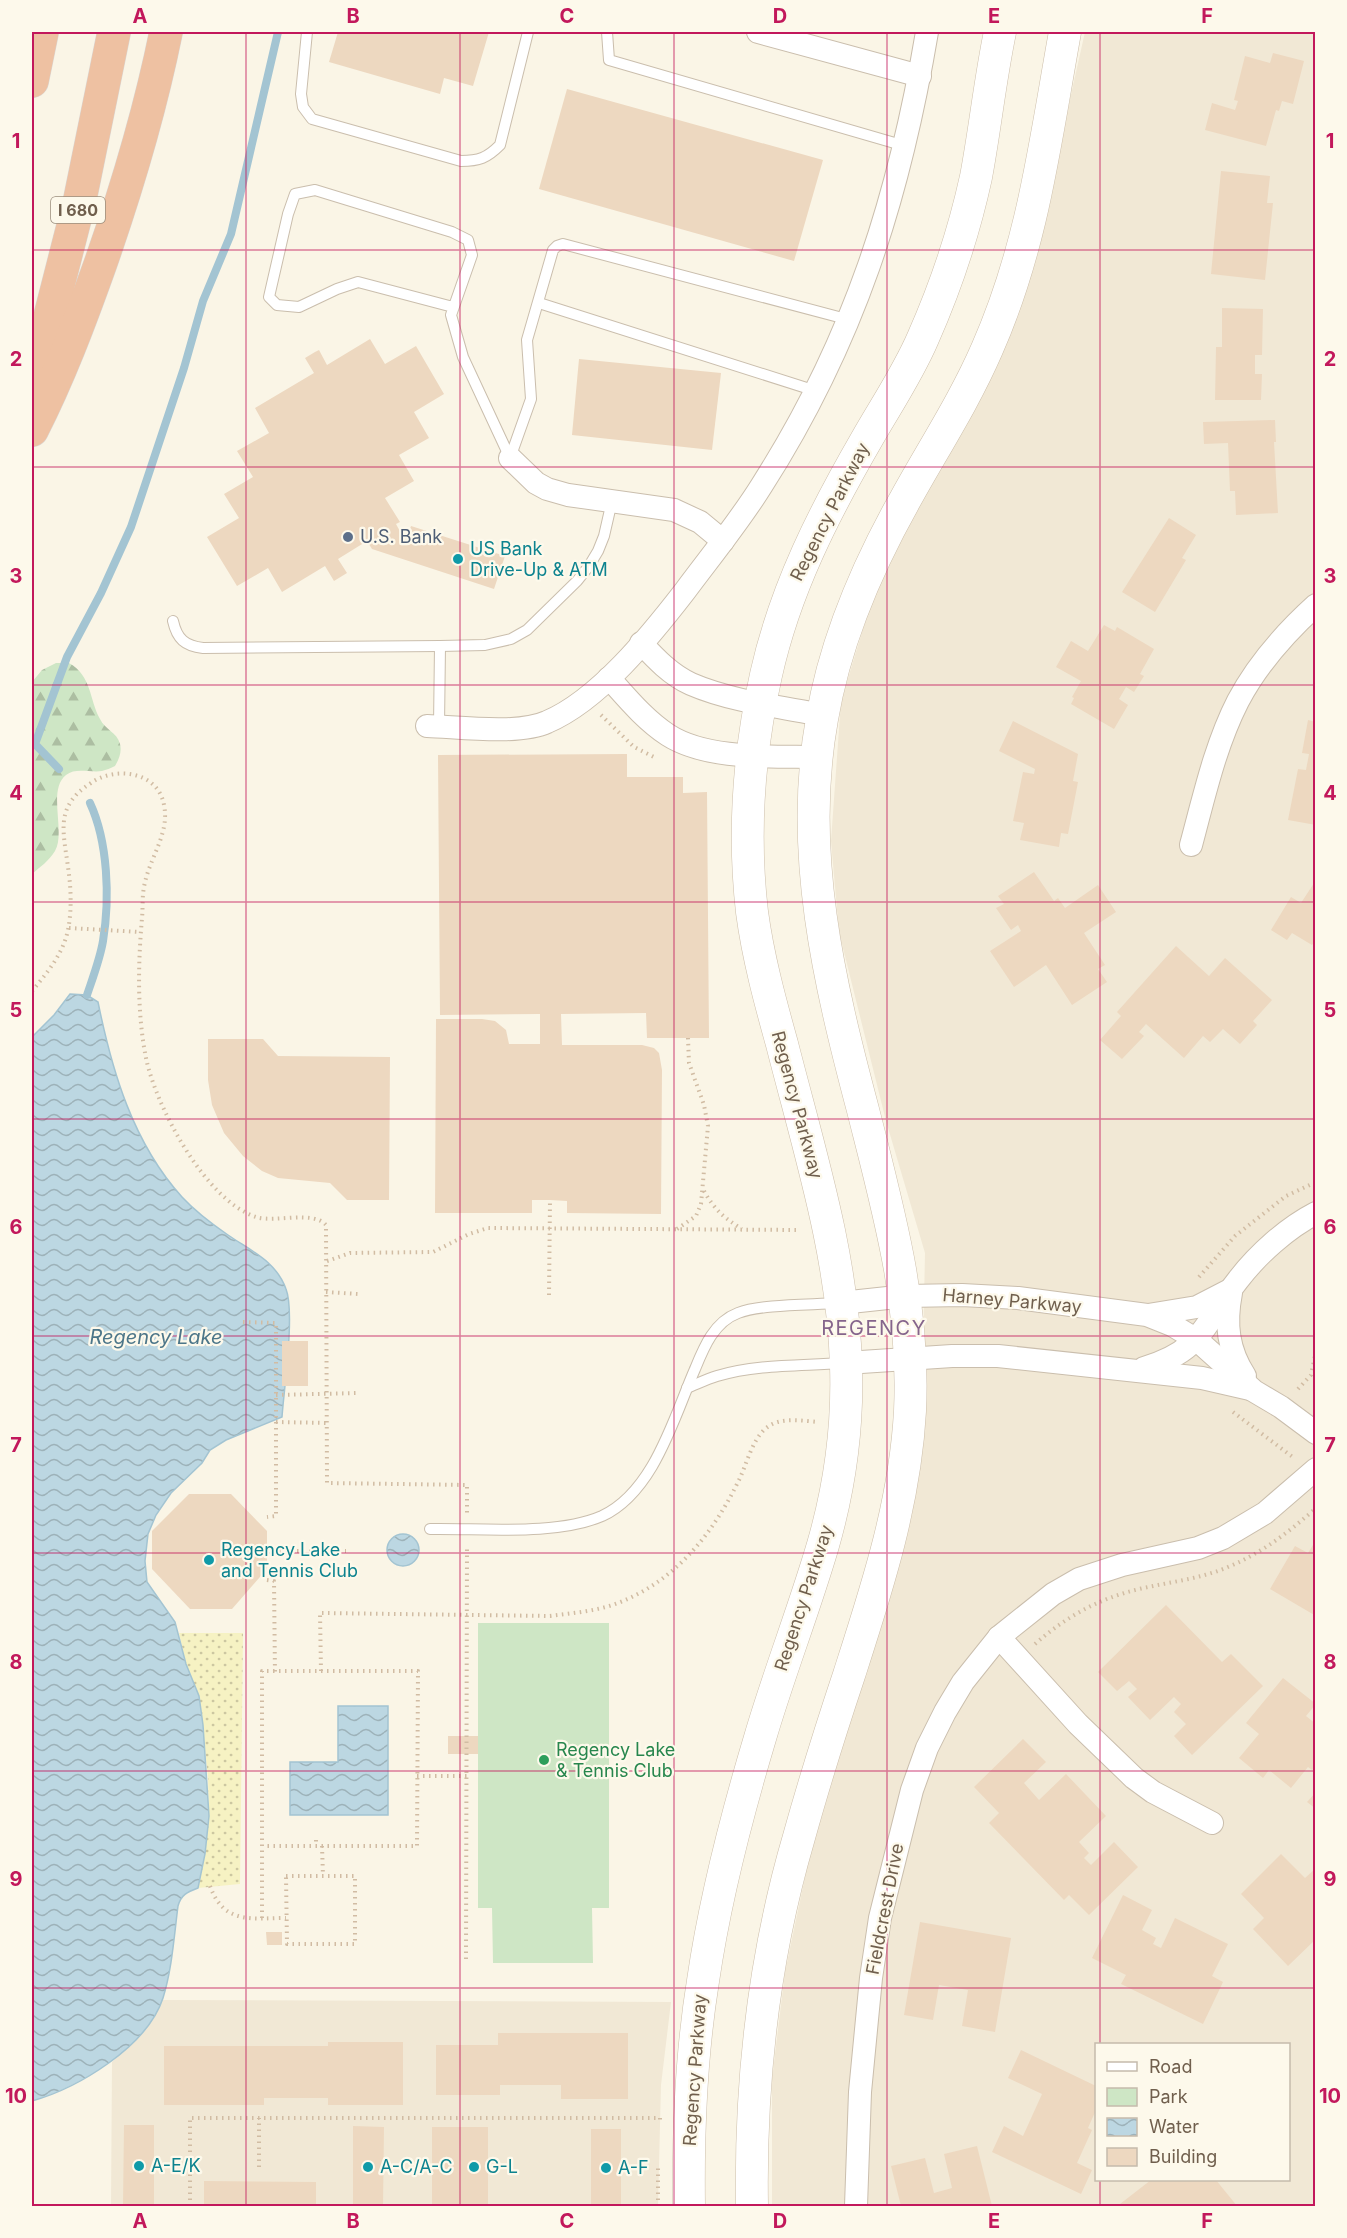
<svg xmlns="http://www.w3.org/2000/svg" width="1347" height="2238" font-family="Inter,sans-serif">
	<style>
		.residential { fill: #f1e8d5; fill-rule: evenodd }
		.forest { fill: url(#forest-firs) }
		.sand { fill: url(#sand-dots) }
		.park { fill: #cee6c5 }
		.water { fill: url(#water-waves); stroke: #a3c4d2; stroke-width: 1.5 }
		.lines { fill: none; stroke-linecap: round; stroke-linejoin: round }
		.stream { stroke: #a3c4d2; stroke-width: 8 }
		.building { fill: #edd8c0 }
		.lane-casing { stroke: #cabead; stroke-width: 12 }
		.street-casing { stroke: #cabead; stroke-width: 24 }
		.secondary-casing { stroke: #cdbfab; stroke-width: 33 }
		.highway-casing { stroke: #dad5d1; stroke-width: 34 }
		.path { stroke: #d1bca3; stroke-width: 4; stroke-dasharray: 1.5 4.5; stroke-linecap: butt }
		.lane { stroke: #fff; stroke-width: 10 }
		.street { stroke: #fff; stroke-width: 22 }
		.secondary { stroke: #fff; stroke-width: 32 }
		.highway { stroke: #eec1a2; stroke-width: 33 }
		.grid { fill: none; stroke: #c2185b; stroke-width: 1.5; stroke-opacity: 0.55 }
		.service-dot { fill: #5c6f8a; stroke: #fdf9eb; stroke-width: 2 }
		.culture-dot { fill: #0f9aa8; stroke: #fdf9eb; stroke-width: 2 }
		.leisure-dot { fill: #2e9e5b; stroke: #fdf9eb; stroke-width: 2 }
		.labels { text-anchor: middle; stroke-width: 4.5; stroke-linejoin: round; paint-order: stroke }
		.shield { fill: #fdf9eb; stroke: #9a8d7c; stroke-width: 1.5 }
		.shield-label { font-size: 16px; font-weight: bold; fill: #705f4d }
		.street-label { font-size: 18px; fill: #705f4d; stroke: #fdf9eb }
		.service-label { font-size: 18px; fill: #4e5e75; stroke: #fdf9eb; text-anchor: start }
		.culture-label { font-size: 18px; fill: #0d838f; stroke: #fdf9eb; text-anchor: start }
		.leisure-label { font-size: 18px; fill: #27864d; stroke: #fdf9eb; text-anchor: start }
		.neighbourhood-label { font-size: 20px; letter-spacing: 1.5px; fill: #85658c; stroke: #fdf9eb }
		.water-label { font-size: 20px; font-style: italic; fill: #4c7689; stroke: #fdf9eb }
		.neatline { fill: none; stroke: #c2185b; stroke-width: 2 }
		.grid-label { font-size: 20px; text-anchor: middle; font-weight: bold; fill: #c2185b }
	</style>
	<defs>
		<pattern id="forest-firs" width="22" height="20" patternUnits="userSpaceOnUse" patternTransform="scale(1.5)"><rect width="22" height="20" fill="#cee6c5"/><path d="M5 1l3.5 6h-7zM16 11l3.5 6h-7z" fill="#acbea2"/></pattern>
		<pattern id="sand-dots" width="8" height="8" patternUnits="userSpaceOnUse" patternTransform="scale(1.5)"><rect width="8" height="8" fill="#f6f2c3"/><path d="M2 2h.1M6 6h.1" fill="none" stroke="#ccc7a1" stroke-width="1.8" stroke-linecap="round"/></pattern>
		<pattern id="water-waves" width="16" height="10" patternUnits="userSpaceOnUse" patternTransform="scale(1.5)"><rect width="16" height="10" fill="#bcd7e2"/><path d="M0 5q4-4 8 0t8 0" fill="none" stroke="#9db2b9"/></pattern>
	</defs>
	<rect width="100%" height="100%" fill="#faf5e6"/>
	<!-- residential -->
	<g class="residential">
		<path d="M1085,32H1315V2206H772V2079L785,1972L812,1844L921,1445L925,1253L886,1121L839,932L831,841L841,701L872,600L927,485L1057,157ZM1096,2044H1288V2180H1096Z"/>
		<path d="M162,2000L671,2002L661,2085L658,2206H111L112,2062L137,2037Z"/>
	</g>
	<!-- forest -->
	<path class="forest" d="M56,663H69C92,676 89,699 100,719C105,730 117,732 120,744C122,752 119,759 115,766C111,768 106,770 102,771C90,773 76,767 66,775C47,790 66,832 55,851C49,861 40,867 32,874V682L42,670Z"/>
	<!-- sand -->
	<path class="sand" d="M179,1633H243L240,1884L198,1888L205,1854L209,1816L208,1777L199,1696L186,1664Z"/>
	<!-- park -->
	<path class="park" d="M478,1623H609V1908H592L593,1963H493L492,1908H478Z"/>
	<!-- water -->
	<g class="water">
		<path d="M70,994L87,995L98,1002C112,1071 133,1143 182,1197C195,1211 212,1224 228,1235C251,1251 276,1261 286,1289C295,1312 284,1389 282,1417L226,1440L210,1450L202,1463L171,1493L156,1515L148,1534L145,1561L147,1582L175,1622L186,1664L199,1696L203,1725L209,1816L205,1854L198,1888C187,1892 181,1895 178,1906C174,1937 172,1969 163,1998C147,2047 78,2088 32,2101V1037L54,1015Z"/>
		<circle cx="403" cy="1550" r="16"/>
		<path d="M338,1706H388V1815H290V1762H338Z"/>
	</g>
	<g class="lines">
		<!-- stream -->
		<g class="stream">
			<path d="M59,769L35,744L67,657L101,593L131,527L184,368L203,301L231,234L278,32"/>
			<path d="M87,995C93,977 100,959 103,941C110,898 108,842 90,803"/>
		</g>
	</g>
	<!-- building -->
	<g class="building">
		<path d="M338,32H489L473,86L444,78L440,94L329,62Z"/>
		<path d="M1273,53L1304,61L1293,104L1282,101L1279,111L1276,110L1266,146L1205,130L1212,103L1235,110L1238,101L1234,100L1245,56L1270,63Z"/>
		<path d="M567,89L823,160L794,261L539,189Z"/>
		<path d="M1221,171L1270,176L1267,203H1273L1265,280L1211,274Z"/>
		<path d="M1222,308L1263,309L1262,355H1255V374H1262L1261,400H1215L1216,347H1222Z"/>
		<path d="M370,339L385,364L416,346L444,394L414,412L429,438L399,455L414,481L385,498L400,522L396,524L403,537L407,538L411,526L505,556L494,589L372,549L367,541L338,559L347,573L334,581L325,566L282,592L268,568L237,586L207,537L239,518L224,494L253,477L237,451L269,433L255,408L314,373L305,358L315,352L319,350L327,365Z"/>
		<path d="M579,359L721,373L712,450L572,435Z"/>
		<path d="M1275,420L1276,442H1274L1278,513L1236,515L1235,491H1230L1228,443L1204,444L1203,422Z"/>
		<path d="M1169,518L1196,535L1182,558L1186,560L1155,612L1122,592Z"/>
		<path d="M1104,625L1115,631L1117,627L1154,649L1140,674L1144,676L1134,692L1126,687L1119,699L1128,705L1114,729L1071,704L1074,698L1072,697L1081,681L1056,667L1071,641L1088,651Z"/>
		<path d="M1308,720L1316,722V825L1288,820L1298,769L1306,770L1309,754L1302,753Z"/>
		<path d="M1013,721L1078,754L1073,781L1078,782L1068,834L1061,833L1059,847L1020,840L1024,823L1013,821L1023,772L1034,774L1035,769L999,751Z"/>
		<path d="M627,754V777H683V793L707,792L709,1038H647L646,1013L561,1014L562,1045H642L654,1048L659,1053L662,1070L661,1214L567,1213V1201L550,1200H532V1213H435L436,1019H482L495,1021L506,1030L509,1044H540V1014L440,1015L438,755Z"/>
		<path d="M1034,872L1054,901L1058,898L1065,908L1098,885L1116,912L1084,933L1105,965L1098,969L1107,982L1072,1005L1046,965L1014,987L990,951L1021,931L1018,925L1011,930L996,908L1004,904L998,896Z"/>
		<path d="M1316,880V940L1312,945L1292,933L1287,940L1271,930L1291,897L1301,903Z"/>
		<path d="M1176,946L1209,976L1225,958L1272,1000L1253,1021L1257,1025L1240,1044L1223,1029L1210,1042L1203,1036L1184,1058L1146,1024L1139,1032L1144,1036L1122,1059L1100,1040L1121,1016L1117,1012Z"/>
		<path d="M208,1039H263L278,1056L390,1057L389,1200H347L330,1183L278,1178L262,1171L243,1156L224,1133L212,1105L208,1080Z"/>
		<rect x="282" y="1341" width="26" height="45"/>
		<path d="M189,1494H231L267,1531V1569L232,1609H190L152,1569V1531Z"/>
		<path d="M1316,1540V1616L1270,1589L1295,1546L1308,1553Z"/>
		<path d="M1166,1605L1222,1662L1231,1654L1263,1686L1192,1755L1174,1736L1186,1724L1174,1712L1181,1704L1174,1697L1150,1720L1128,1697L1137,1689L1129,1681L1117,1691L1098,1672Z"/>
		<path d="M1283,1678L1316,1704L1306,1716L1316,1724V1766L1312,1770L1308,1767L1291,1788L1269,1770L1263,1778L1239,1758L1259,1734L1246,1723Z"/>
		<rect x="448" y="1736" width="30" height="18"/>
		<path d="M1023,1739L1046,1762L1024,1783L1039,1800L1066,1774L1106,1816L1079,1842L1089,1853L1084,1858L1091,1865L1114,1842L1138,1867L1089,1915L1069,1895L1064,1900L989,1823L999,1813L974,1787Z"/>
		<path d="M1316,1792V1809L1307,1802Z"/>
		<path d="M1281,1854L1305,1878L1316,1868V1939L1288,1966L1253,1929L1264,1918L1241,1894Z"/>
		<path d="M1123,1895L1152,1910L1142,1930L1156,1938L1153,1944L1161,1948L1175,1918L1228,1944L1212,1976L1223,1982L1203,2024L1121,1984L1126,1975L1092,1958Z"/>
		<path d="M920,1922L1011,1938L995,2032L962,2026L968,1990L939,1985L933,2020L904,2015Z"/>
		<path d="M266,1932H282V1945H267Z"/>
		<path d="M498,2033H628V2099H561V2085H500V2095H436V2045H498Z"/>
		<path d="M328,2042H403V2105H328V2098H264V2105H164V2046H328Z"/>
		<path d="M1021,2050L1096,2086V2110L1088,2128L1092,2130L1077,2163L1092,2170L1081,2194L992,2152L1004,2126L1023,2136L1042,2094L1008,2078Z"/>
		<path d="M124,2125H154V2206H123Z"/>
		<path d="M353,2126L384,2127L383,2206H353Z"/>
		<rect x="432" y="2127" width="56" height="79"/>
		<rect x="591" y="2129" width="30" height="77"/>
		<path d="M977,2146L992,2206H901L891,2166L925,2158L934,2193L952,2188L944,2154Z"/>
		<path d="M1151,2180H1216L1237,2206H1122L1120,2204Z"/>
		<path d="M204,2181L316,2182V2206H204Z"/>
	</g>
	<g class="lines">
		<defs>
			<g id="lane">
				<path d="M307,32L301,94L303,107L312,119L461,161C479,161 487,158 500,145L528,32"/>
				<path d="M607,32L609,60L905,146"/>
				<path d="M539,303L816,391"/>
				<path d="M453,307L358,282L337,289L299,307L277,305L269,297L288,214L295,194L315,190L452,232L468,240L472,255L451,315L463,357L510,458"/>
				<path d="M510,458L531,399L527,340L553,250L557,246L563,244L850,320"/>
				<path d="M173,621C177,639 185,646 203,648L440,646L485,645L511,639L527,630L577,581L589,566L598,551L604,536L612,501"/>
				<path d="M439,726L440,646"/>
				<path d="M687,1388C697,1384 707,1379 717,1376C757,1364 801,1366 842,1363"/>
				<path d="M430,1529C481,1528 556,1536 602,1516C654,1492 674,1417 695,1369C704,1347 714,1322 738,1313C761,1304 811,1305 838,1303"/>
			</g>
			<g id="street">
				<path d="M758,32L920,76"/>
				<path d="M510,458L536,483L547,489L568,495L674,510L700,522L723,541"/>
				<path d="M641,643C656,659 671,675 691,684C730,701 781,707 822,715"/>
				<path d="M609,678C627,698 645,720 668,735C707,760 772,756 817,757"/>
				<path d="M427,726C459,727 519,735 547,722C599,700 651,635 685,591C711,556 739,522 762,485C854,341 899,198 927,32"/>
				<path d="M1191,845C1204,797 1215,746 1238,701C1257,665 1285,633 1316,605"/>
				<path d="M1231,1293C1225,1324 1228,1350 1245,1376"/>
				<path d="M841,1303L906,1296L962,1295L1018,1298L1147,1315L1172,1325L1197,1340L1254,1391L1281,1407L1316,1433"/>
				<path d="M1148,1315L1197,1307L1228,1291"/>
				<path d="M846,1363L952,1356H998L1202,1378L1250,1389"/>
				<path d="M1144,1368C1203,1351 1204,1323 1238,1280C1258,1254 1287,1228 1316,1213"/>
				<path d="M999,1637L1078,1724L1134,1778L1153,1792L1212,1823"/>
				<path d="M856,2206L860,2092L871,1978L880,1918L912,1790L927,1748L945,1712L963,1682L999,1637L1053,1594L1079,1579L1122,1565L1198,1548L1223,1538L1265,1513L1316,1469"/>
			</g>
			<g id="secondary">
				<path d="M689,2206C688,2131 691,2055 703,1981C715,1898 736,1818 760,1738C779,1673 804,1610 823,1545C840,1486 848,1426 846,1366C843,1256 809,1150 782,1044C770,1001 758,957 752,912C743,834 749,752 766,675C785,589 824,513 868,437C887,404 908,373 923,338C946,286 964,232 976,177C985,129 990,80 1000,32"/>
				<path d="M752,2206C750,2083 764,1956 799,1837C814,1783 831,1729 849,1675C877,1588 905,1503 910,1411C915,1304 889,1213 863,1110C829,982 798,852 822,719C835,641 867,567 906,498C933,449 964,402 987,349C1033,245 1045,142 1065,32"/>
			</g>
			<g id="highway">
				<path d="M32,81L42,32"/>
				<path d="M32,387L80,199L114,32"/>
				<path d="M32,430C59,377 80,321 100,265C127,188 150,111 166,32"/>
			</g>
		</defs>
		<!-- lane casing -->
		<use href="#lane" class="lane-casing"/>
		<!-- street casing -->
		<use href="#street" class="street-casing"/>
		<!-- secondary casing -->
		<use href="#secondary" class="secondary-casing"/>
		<!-- highway casing -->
		<use href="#highway" class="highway-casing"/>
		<!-- path -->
		<g class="path">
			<path d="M601,715L634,747L656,758"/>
			<path d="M69,928L140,932"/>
			<path d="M32,991C47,973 63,954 68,930C72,910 71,887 68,867C63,830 55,806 91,783C115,766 158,771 164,805C170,834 149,858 144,887C142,897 143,908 142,918C138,964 137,1013 146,1058C156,1107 206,1201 256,1217C275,1223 313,1210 326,1225L327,1483L467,1485V1514"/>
			<path d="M704,1191C714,1209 724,1218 742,1229"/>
			<path d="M677,1229L696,1216L701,1204L708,1126L704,1105L689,1063L688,1038"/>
			<path d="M327,1261L350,1253L433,1252L469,1234L488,1228L800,1230"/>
			<path d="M1199,1277L1235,1236L1286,1196L1316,1182"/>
			<path d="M1316,1291V1297"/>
			<path d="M326,1292L358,1294"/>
			<path d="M549,1295L550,1200"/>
			<path d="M243,1322L276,1323V1516L267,1517"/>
			<path d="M1298,1389L1311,1375L1316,1351"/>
			<path d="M276,1395L358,1393"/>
			<path d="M1233,1412L1294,1458"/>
			<path d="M276,1422L327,1423"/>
			<path d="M267,1551H346"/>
			<path d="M267,1580L274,1581L275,1676"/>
			<path d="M1035,1644C1067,1616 1098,1599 1139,1589C1169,1582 1200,1579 1228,1567C1262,1553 1289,1532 1316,1508"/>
			<path d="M321,1671L320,1613L550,1616C573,1613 597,1611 618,1603C675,1581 712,1535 738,1482C747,1465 752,1437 769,1426C782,1417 804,1421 819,1422"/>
			<path d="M417,1776H468"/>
			<path d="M316,1840V1846"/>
			<path d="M322,1846L323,1876"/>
			<path d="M286,1876H355V1944H287Z"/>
			<path d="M210,1886C224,1925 252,1918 286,1918"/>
			<path d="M262,1918V1671H418L417,1846H263"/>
			<path d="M466,1959L467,1545"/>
			<path d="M259,2167V2118"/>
			<path d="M190,2206V2118H660V2120"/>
			<path d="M658,2206V2164"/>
		</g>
		<!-- lane -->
		<use href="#lane" class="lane"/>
		<!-- street -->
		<use href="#street" class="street"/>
		<!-- secondary -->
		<use href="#secondary" class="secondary"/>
		<!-- highway -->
		<use href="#highway" class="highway"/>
	</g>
	<!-- grid -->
	<path class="grid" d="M246,32V2206M460,32V2206M674,32V2206M887,32V2206M1100,32V2044M32,250H1316M32,467H1316M32,685H1316M32,902H1316M32,1119H1316M32,1336H1316M32,1553H1316M32,1771H1316M32,1988H1316M1100,2180V2206"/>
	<!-- markers -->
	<circle class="service-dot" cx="348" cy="537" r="6"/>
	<g class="culture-dot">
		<circle cx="458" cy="559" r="6"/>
		<circle cx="209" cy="1560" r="6"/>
		<circle cx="139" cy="2166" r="6"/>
		<circle cx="368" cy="2167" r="6"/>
		<circle cx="474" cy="2167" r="6"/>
		<circle cx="606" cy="2168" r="6"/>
	</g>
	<circle class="leisure-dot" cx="544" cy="1760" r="6"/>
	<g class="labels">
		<!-- shield labels -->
		<rect class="shield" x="51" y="197" width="54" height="26" rx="4.5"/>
		<g class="shield-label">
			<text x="78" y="216">I 680</text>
		</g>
		<!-- street labels -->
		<g class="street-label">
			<text transform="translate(830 512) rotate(-63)" y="6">Regency Parkway</text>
			<text transform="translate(797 1105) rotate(75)" y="6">Regency Parkway</text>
			<text transform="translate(1012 1301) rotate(5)" y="6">Harney Parkway</text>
			<text transform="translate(804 1598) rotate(-72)" y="6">Regency Parkway</text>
			<text transform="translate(885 1909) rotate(-79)" y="6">Fieldcrest Drive</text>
			<text transform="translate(695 2070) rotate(-86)" y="6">Regency Parkway</text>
		</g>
		<!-- service labels -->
		<g class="service-label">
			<text x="360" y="543">U.S. Bank</text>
		</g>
		<!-- culture labels -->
		<g class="culture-label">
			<text x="470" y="555">US Bank<tspan x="470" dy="21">Drive-Up &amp; ATM</tspan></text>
			<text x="221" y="1556">Regency Lake<tspan x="221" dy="21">and Tennis Club</tspan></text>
			<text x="151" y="2172">A-E/K</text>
			<text x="380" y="2173">A-C/A-C</text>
			<text x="486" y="2173">G-L</text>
			<text x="618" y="2174">A-F</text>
		</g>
		<!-- leisure labels -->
		<g class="leisure-label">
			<text x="556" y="1756">Regency Lake<tspan x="556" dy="21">&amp; Tennis Club</tspan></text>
		</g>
		<!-- neighbourhood labels -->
		<g class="neighbourhood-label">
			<text x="874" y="1335">REGENCY</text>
		</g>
		<!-- water labels -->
		<g class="water-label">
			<text x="156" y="1344">Regency Lake</text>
		</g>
	</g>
	<!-- border -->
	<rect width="1347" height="2238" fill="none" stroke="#fdf9eb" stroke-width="66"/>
	<!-- legend -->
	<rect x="1095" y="2043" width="195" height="138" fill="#fdf9eb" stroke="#c5bbac" stroke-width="1.5"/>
	<rect x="1107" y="2062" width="30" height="9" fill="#ffffff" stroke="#c5bbac" stroke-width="1.5"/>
	<text x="1149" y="2073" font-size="18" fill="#705f4d">Road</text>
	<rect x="1107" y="2088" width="30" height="18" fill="#cee6c5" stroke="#c5bbac" stroke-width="1.5"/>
	<text x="1149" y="2103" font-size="18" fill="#705f4d">Park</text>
	<rect x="1107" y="2118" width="30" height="18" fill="url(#water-waves)" stroke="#c5bbac" stroke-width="1.5"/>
	<text x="1149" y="2133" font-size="18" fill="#705f4d">Water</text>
	<rect x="1107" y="2148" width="30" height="18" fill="#edd8c0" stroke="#c5bbac" stroke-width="1.5"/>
	<text x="1149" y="2163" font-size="18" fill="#705f4d">Building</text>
	<rect x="33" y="33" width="1281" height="2172" class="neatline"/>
	<g class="grid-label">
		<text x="140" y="23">A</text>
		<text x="353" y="23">B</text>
		<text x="567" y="23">C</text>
		<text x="780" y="23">D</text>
		<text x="994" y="23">E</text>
		<text x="1207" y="23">F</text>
		<text x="16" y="148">1</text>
		<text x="1330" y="148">1</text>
		<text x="16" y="366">2</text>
		<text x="1330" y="366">2</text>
		<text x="16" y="583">3</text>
		<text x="1330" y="583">3</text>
		<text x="16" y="800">4</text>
		<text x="1330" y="800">4</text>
		<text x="16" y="1017">5</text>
		<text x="1330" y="1017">5</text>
		<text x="16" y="1234">6</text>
		<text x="1330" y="1234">6</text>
		<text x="16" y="1452">7</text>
		<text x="1330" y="1452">7</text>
		<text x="16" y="1669">8</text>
		<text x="1330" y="1669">8</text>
		<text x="16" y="1886">9</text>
		<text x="1330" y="1886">9</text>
		<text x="16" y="2103">10</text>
		<text x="1330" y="2103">10</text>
		<text x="140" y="2228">A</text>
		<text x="353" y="2228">B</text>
		<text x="567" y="2228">C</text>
		<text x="780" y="2228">D</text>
		<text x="994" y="2228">E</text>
		<text x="1207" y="2228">F</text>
	</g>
</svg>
